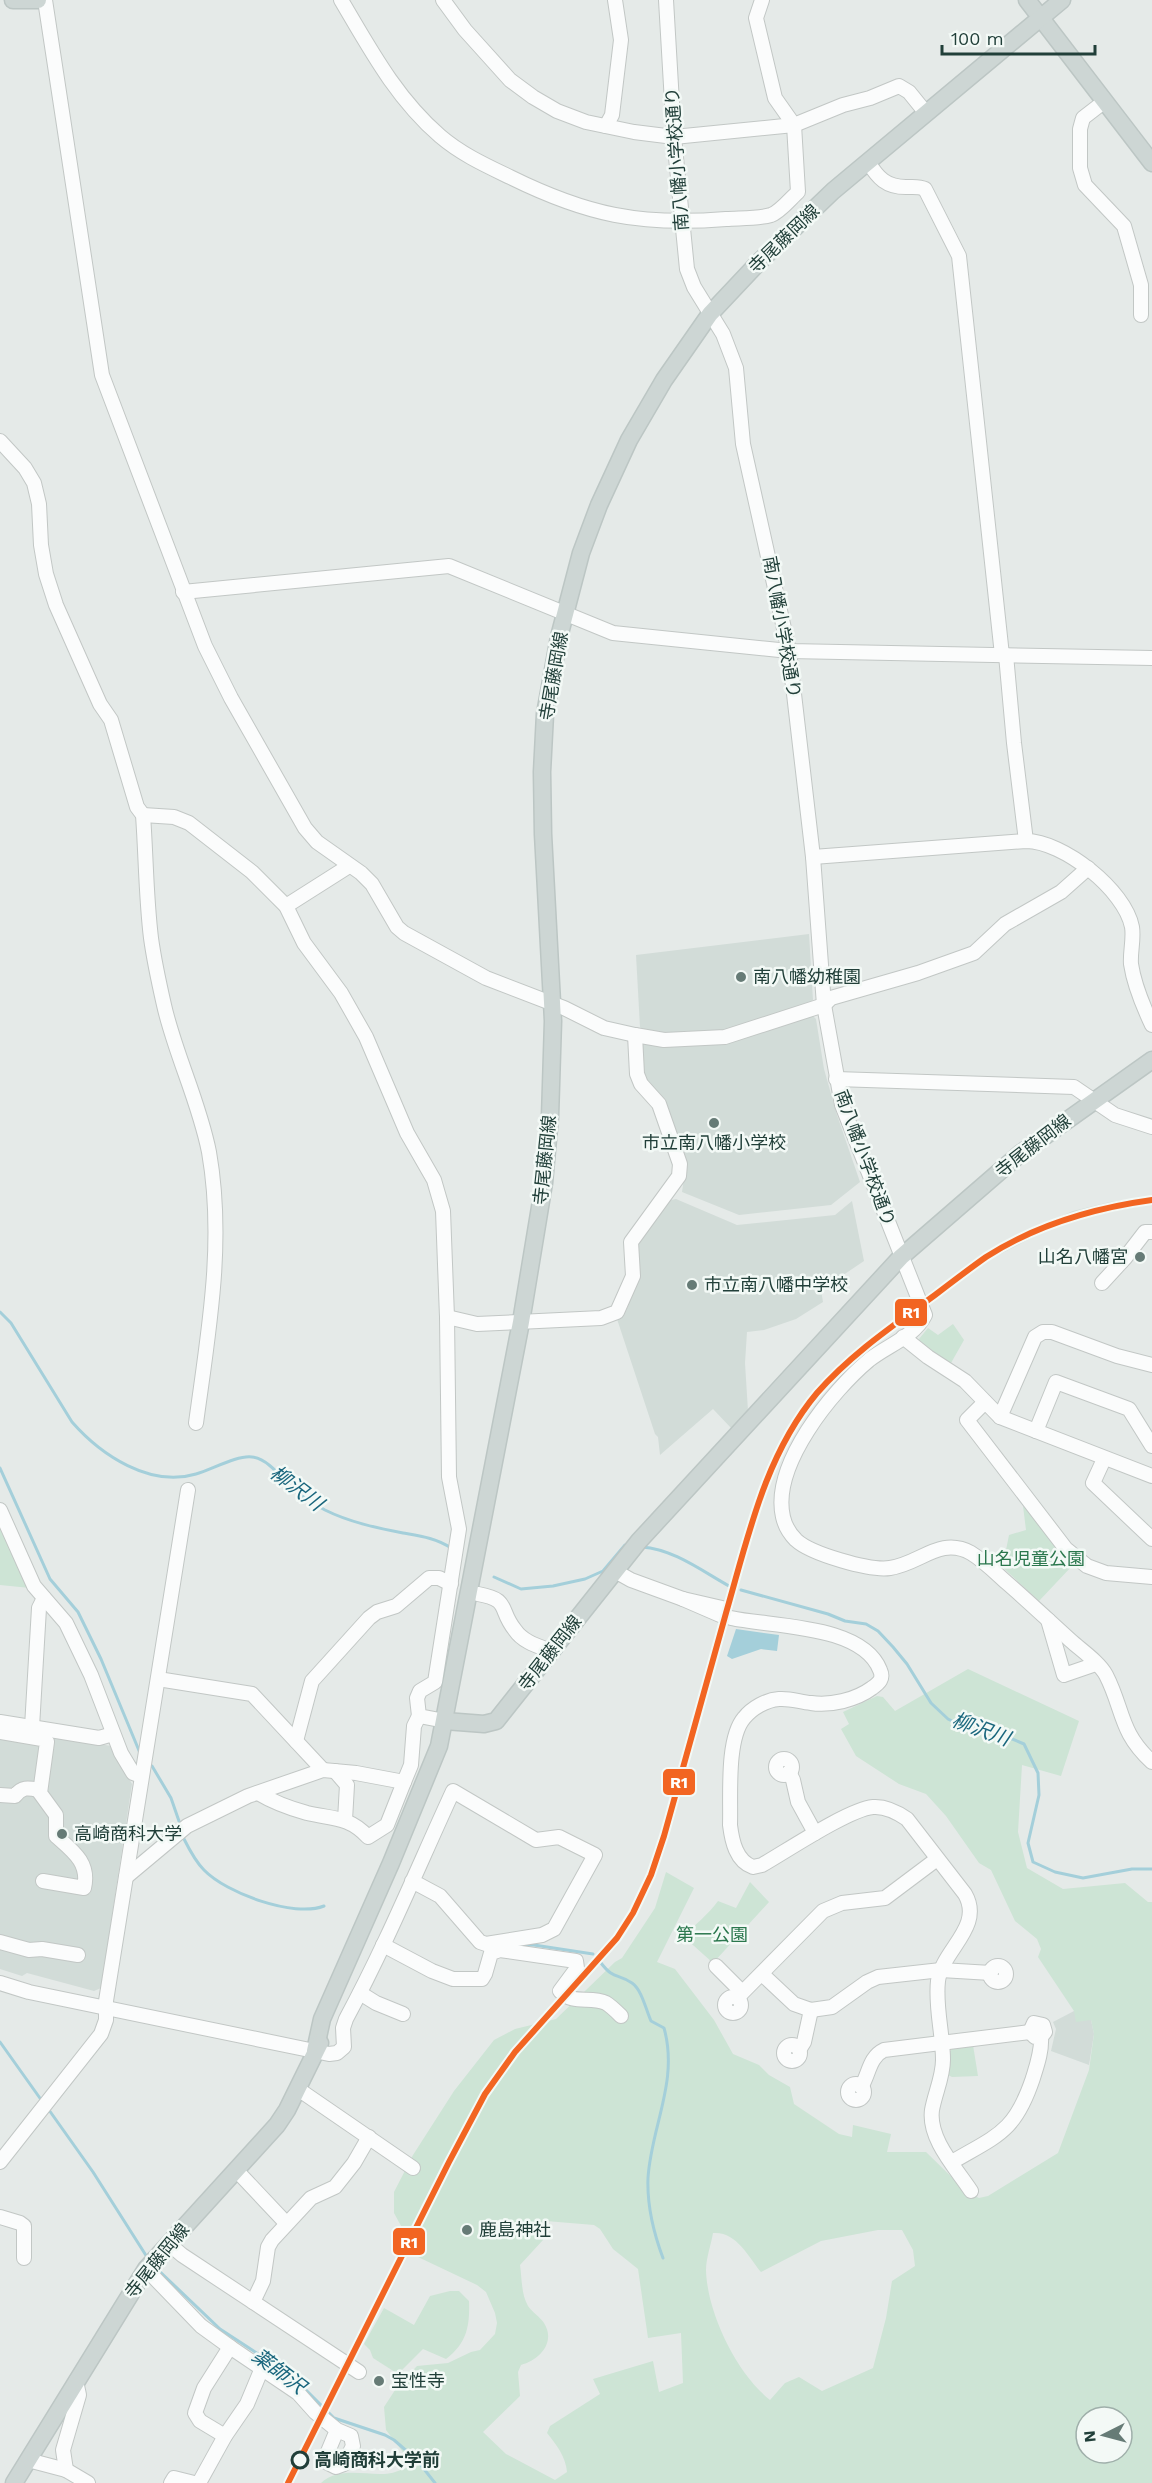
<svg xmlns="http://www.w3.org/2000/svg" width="1152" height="2483" font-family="'Work Sans','Noto Sans JP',sans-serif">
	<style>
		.built { fill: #d2dcd8 }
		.green { fill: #cde4d5; fill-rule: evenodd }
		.water { fill: #a4cfda }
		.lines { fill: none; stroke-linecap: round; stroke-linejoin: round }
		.stream { stroke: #a4cfda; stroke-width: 3 }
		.minor-casing { stroke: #c2c7c5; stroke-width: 16 }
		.major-casing { stroke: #bcc6c4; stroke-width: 19 }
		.minor { stroke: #fbfcfc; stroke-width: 14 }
		.major { stroke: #cdd6d4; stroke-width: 16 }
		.rail-1-casing { stroke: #f3f9f6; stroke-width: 10 }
		.rail-1 { stroke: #f26522; stroke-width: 6 }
		.poi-dot { fill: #667b76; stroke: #f3f9f6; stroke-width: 2 }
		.stop-dot { fill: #f3f9f6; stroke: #213f39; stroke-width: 3 }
		.labels { text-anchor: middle; stroke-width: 5; stroke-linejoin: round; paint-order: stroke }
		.street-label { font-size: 18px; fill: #213f39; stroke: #f3f9f6 }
		.poi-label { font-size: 18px; fill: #213f39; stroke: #f3f9f6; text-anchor: start }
		.park-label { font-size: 18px; fill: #2a774d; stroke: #f3f9f6 }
		.stop-label { font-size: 18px; font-weight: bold; fill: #213f39; stroke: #f3f9f6; text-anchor: start }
		.water-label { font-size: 20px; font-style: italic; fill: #19667d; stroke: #f3f9f6 }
		.line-badge { stroke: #f3f9f6; stroke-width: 2 }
		.badge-label { font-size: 16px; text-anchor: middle; font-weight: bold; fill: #fff }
	</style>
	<rect width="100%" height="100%" fill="#e5eae8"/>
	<!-- built -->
	<g class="built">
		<path d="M809,934L813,1000L806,1007L726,1032L664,1035L644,1032L640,1027L636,955Z"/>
		<path d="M813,1016L816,1019L824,1069L837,1115L860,1182L831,1205L739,1215L682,1192L686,1165L644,1080L639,1042H729Z"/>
		<path d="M1152,1196V1204L1076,1219L1045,1231L989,1260L976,1270L971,1263L1011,1238L1073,1211L1110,1202Z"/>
		<path d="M676,1199L737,1225L835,1215L852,1201L864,1261L821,1290L823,1302L796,1319L764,1330L747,1332L745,1363L748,1411L732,1429L713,1409L660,1455L658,1437L655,1434L617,1319L626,1311L639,1278L638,1245L667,1201Z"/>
		<path d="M0,1727L111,1746L132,1784L101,1988L94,1991L27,1973L22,1976L0,1969Z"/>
		<path d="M1074,2011L1091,2020L1094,2034L1089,2065L1051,2051L1056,2029L1053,2022Z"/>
	</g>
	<!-- green -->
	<g class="green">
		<path d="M953,1324L964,1340L951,1363L925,1350L919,1339L928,1328L938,1335Z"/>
		<path d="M1023,1506L1072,1566L1039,1601L998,1563L1005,1555L1009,1535L1026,1530Z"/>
		<path d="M0,1524L30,1588L0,1585Z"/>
		<path d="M968,1669L1079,1721L1061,1776L1022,1765L1018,1832L1027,1868L1063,1889L1125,1883L1148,1902H1152V2483H321C339,2467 363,2475 384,2474C392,2474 400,2470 407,2468L409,2460L386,2430L384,2407L397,2387L417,2366L448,2363L471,2352L480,2350L495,2334L497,2323L495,2313L486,2292L477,2285L418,2257L394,2213V2192L413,2155L454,2091L494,2040L515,2029L556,2019L615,1962L622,1958L655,1908L666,1872L694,1888L657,1962L675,1969L714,2020L733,2054L759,2065L769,2075L790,2087L794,2104L839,2134L852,2137L853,2125L891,2134L887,2152H926L967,2192L979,2198L988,2196L1058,2153L1089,2070L1094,2034L1091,2020L1076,2022L1074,2011L1038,1957L1041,1949L1037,1939L1015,1921L991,1870L979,1863L946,1816L926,1794L899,1784L856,1756L841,1729L849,1724L843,1712L877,1696L883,1697L895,1711ZM546,2221L594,2225L600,2229L613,2249L638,2269L648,2338L681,2333L683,2383L659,2392L653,2361L593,2379L600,2394L550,2426L547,2433C556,2444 566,2457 567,2472L555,2480L506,2454L483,2432L520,2396L518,2372L521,2365C540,2360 556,2342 544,2323C540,2317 532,2312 528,2306C521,2294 522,2278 520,2265L543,2240ZM878,2230H902L913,2250L915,2266L892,2281L886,2318L873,2368L822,2391L799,2377L785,2383L770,2400C736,2373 707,2312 706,2270C706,2258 711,2245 713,2233C736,2231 748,2256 761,2272L821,2241ZM1086,2417H1122V2453H1086Z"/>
		<path d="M750,1882L769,1902L713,1963L684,1937C695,1924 708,1915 718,1901L736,1908Z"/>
		<path d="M973,2045L978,2076L952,2077L946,2074L948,2054L954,2046Z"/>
		<path d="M450,2291H459L469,2301C470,2326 467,2343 446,2359L423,2349L398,2374L373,2358L370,2350L364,2344L384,2308L414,2325L430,2296Z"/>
	</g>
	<!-- water -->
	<path class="water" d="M736,1629L779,1635L777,1651L761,1649L732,1659L727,1656Z"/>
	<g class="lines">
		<!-- stream -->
		<g class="stream">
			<path d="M0,1312L11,1323L72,1422C101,1455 150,1488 196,1474C211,1470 237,1455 252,1457C269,1459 282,1479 294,1490C304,1498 314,1504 325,1510C349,1522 377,1528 403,1533C420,1536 436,1538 451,1548"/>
			<path d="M0,1468L50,1579L78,1612L101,1659L140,1753"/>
			<path d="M642,1547C673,1549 702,1571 729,1586"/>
			<path d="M494,1577L521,1589L553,1586L585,1579L603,1571L625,1545L629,1546"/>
			<path d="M741,1590L828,1614L845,1621L866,1624L878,1631L893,1647L907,1664L931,1703L948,1719L964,1727L1005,1736L1024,1744L1038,1773L1039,1795L1028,1843L1033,1862L1055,1872L1083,1878L1132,1869H1152"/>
			<path d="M152,1766L171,1798L180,1824"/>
			<path d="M184,1839C189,1849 196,1862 204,1870C226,1893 294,1918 324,1906"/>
			<path d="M518,1945H534L593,1954"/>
			<path d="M601,1963C614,1980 617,1973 632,1983C642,1990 646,2010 651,2021L664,2028C679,2081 651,2127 648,2178C647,2204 654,2234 663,2258"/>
			<path d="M0,2042L42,2101"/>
			<path d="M49,2110L93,2172L147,2257"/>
			<path d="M156,2268L220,2329L292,2376L334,2418L385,2435L394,2440L416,2459L435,2483"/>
		</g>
		<defs>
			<g id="minor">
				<path d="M45,0L102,375L205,646L231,698L305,828L317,842L361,873L372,884L397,927L404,933L486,978L564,1008L604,1028L635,1035L664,1040L725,1037L824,1005L831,998L918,973L974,953L1005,924L1061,892L1088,868"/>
				<path d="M341,0C370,49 396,98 440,136C461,154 485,165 510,177C587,215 640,226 726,219C740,218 757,219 771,215C780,212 791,198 798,192L794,125L775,98L756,18L762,0"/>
				<path d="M443,0L465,30L510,80L533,97L557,111L586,122L634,132L674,137L794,125L843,105L870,98L899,86L909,92L926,113"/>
				<path d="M666,0L674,137L687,269L694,287L723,334L736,368L743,444L789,651L813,857L824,1005L842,1105L925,1315C914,1337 888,1345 869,1360C832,1391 771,1465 783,1517C785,1526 790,1534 796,1540C811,1554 870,1571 890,1568C920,1564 940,1536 971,1553C984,1561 995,1572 1006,1582C1028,1601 1049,1621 1070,1640C1081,1650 1099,1662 1106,1675C1124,1710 1119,1732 1152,1762"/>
				<path d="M1105,101L1083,118L1080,129V168L1085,185L1124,226L1141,285V315"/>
				<path d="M606,126L612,115L621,40L615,0"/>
				<path d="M868,162C878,178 886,187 906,187C913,187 919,186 925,189L959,256L1002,655"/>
				<path d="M0,441L25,468L34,483L39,504L41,545L46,574L56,605L100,704L111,720L137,807L143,815C146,856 146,897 151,938C154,960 159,983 164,1005C175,1054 199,1101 209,1152C225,1243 208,1334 196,1423"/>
				<path d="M183,592L449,566L613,633L789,651L1152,658"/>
				<path d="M1006,655L1014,743L1026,841"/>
				<path d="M143,815L174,817L189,823L252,872L286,906L304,943L341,993L366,1037L407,1133L434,1180L443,1211L447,1317L449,1477L459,1529L435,1682L420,1691L417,1698L419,1716L445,1721"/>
				<path d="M813,857L1026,841C1063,841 1125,890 1132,927C1134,939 1130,952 1131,964C1134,984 1143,1006 1152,1025"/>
				<path d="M286,906L349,866"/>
				<path d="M836,1079L1074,1087L1115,1115L1152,1127"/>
				<path d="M1102,1283L1125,1258L1145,1232H1152"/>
				<path d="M447,1317L477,1324L601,1318L617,1312L633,1276L631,1242L679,1176L680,1164L659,1104L641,1084L637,1074L635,1035"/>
				<path d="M903,1337L928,1357L965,1381L1000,1417L1152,1476"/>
				<path d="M985,1402L967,1420L1066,1549L1087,1566L1106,1573L1152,1577"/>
				<path d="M1000,1417L1035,1337L1043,1332H1052L1117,1356L1152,1365"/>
				<path d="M1036,1431L1056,1382L1129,1409L1152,1446"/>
				<path d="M1104,1459L1093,1483L1152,1539"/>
				<path d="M0,1510L34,1586L66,1623L91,1675L121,1753L133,1773L141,1776"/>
				<path d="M615,1571L631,1580L683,1599"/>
				<path d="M478,1594C511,1600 498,1609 515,1630C523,1642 538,1646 551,1651"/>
				<path d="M720,1615L683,1599L722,1608"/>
				<path d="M731,1618C771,1627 862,1624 880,1670C884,1679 879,1683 872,1688C856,1700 830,1706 811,1703C800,1702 790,1698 779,1699C766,1700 752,1708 744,1718C726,1739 731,1798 730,1825C732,1841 736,1861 753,1867L762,1865C785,1852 849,1809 873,1807C886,1806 897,1812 907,1819L965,1894C984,1927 942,1950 938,1981C935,2007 943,2034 943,2060C943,2077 935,2093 932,2110C928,2139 956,2168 971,2191"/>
				<path d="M1048,1620L1064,1675L1096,1664"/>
				<path d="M158,1679L252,1694L323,1770"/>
				<path d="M0,1722L99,1738L113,1734"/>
				<path d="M32,1727L39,1608L44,1598"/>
				<path d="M0,1732L42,1739L47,1742L40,1793L56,1815V1836C73,1851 90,1863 84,1888L43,1881"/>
				<path d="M296,1741L312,1681L369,1618L377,1612L396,1606L429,1578H439L451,1584"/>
				<circle cx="784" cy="1767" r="8"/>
				<path d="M335,1771L347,1785L345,1820"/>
				<path d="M789,1772L793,1780L798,1802L815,1833"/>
				<path d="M258,1793C273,1802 289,1808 307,1813C332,1819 349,1816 368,1837L387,1825L404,1782"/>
				<path d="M0,1795L15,1796C22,1786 29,1788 40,1790"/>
				<path d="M126,1877L187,1826L248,1796L323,1770L356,1773L404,1782L411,1765L414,1726L419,1716"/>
				<path d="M0,1942L29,1950L42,1949L78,1955"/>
				<path d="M383,1945L432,1971L453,1979H482L485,1974L491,1953L500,1950L576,1961L577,1968L560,1991C574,2006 590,1995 606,2003C611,2006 617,2012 621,2016"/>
				<path d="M716,1966L742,1992"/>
				<circle cx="998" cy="1974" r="8"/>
				<path d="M762,1974L794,2004L811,2010L832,2007L867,1982L878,1977L941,1970L991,1973"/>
				<path d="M0,1983L29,1992L329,2054L337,2053L344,2047L343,2028L346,2019C386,1945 418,1867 453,1791L536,1840L559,1837L595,1855L554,1929L542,1935L486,1944L480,1942L440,1896L412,1881"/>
				<path d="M360,1993L376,2003L403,2014"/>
				<circle cx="733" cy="2005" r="8"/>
				<path d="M737,1998L823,1911L842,1903L885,1898L937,1859"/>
				<circle cx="792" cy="2053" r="8"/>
				<path d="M799,2050L804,2042L811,2010"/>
				<circle cx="856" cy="2092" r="8"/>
				<path d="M861,2087C869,2075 869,2057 884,2050L1030,2032"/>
				<path d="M298,2089L413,2168"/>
				<path d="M0,2162L101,2034L106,2020V2001L188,1490"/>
				<path d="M952,2162C998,2135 1015,2132 1033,2078C1037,2065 1042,2051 1041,2037L1045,2032L1043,2025L1034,2023L1030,2032L1035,2037H1041"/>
				<path d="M237,2171L286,2223"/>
				<path d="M0,2217L20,2223L24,2226V2258"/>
				<path d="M168,2243L182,2255L359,2372"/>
				<path d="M146,2269L201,2326L230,2347L298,2393L315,2412L337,2430L351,2436L353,2446L344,2464L336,2467L328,2463L327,2454L337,2430"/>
				<path d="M253,2302L263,2281L268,2247L272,2240L311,2198L335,2187L354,2163L369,2137"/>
				<path d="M225,2436L200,2421L195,2413L204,2388L230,2347"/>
				<path d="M28,2460L66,2470L88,2483"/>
				<path d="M66,2470L63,2450L79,2395L76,2381"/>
				<path d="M171,2483L174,2478L194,2483"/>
				<path d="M199,2483L225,2436L247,2404L262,2368"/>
			</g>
			<g id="major">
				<path d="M13,0H38"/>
				<path d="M1027,0L1152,163"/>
				<path d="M445,1721L484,1724L496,1721L639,1541L901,1257L1021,1153L1152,1060"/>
				<path d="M315,2051L322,2019L391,1863L439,1746L521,1322L544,1183L550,1117L553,1021L543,834L542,772L545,714L559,637L581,553L599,505L629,440L664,380L710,314L759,262L833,191L1062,0"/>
				<path d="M14,2483L146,2269L277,2125L287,2110L320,2043"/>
			</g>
		</defs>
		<!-- minor casing -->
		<use href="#minor" class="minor-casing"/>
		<!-- major casing -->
		<use href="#major" class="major-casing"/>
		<!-- minor -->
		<use href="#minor" class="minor"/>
		<!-- major -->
		<use href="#major" class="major"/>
		<defs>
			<path id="rail-1" d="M288,2483L449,2162L485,2094L515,2052L617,1938L633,1913L651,1875L664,1836C685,1762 705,1687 726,1613C748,1537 765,1455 817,1393C851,1354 894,1325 935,1295C952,1282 969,1269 986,1257C1036,1225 1094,1208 1152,1200"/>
		</defs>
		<!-- rail-1 casing -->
		<use href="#rail-1" class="rail-1-casing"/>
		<!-- rail-1 -->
		<use href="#rail-1" class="rail-1"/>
	</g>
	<!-- markers -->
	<g class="poi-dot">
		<circle cx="741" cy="977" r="6"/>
		<circle cx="714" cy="1123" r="6"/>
		<circle cx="1140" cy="1257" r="6"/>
		<circle cx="692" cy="1285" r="6"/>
		<circle cx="62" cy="1834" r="6"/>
		<circle cx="467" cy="2230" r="6"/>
		<circle cx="379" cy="2381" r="6"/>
	</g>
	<circle class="stop-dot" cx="300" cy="2460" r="8"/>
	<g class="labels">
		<!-- street labels -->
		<g class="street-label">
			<text transform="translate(677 159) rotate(-94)" y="6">南八幡小学校通り</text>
			<text transform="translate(784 239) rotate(-44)" y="6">寺尾藤岡線</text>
			<text transform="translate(782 627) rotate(80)" y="6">南八幡小学校通り</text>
			<text transform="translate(554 676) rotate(-80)" y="6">寺尾藤岡線</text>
			<text transform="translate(1033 1146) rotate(-38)" y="6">寺尾藤岡線</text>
			<text transform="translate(865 1158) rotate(70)" y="6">南八幡小学校通り</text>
			<text transform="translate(545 1160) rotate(-84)" y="6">寺尾藤岡線</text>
			<text transform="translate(550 1653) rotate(-52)" y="6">寺尾藤岡線</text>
			<text transform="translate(157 2261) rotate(-51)" y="6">寺尾藤岡線</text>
		</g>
		<!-- poi labels -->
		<g class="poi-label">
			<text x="753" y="983">南八幡幼稚園</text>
			<text x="714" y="1149" text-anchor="middle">市立南八幡小学校</text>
			<text x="1128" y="1263" text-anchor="end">山名八幡宮</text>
			<text x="704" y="1291">市立南八幡中学校</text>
			<text x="74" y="1840">高崎商科大学</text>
			<text x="479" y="2236">鹿島神社</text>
			<text x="391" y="2387">宝性寺</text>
		</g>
		<!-- park labels -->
		<g class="park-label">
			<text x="1031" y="1565">山名児童公園</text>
			<text x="712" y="1941">第一公園</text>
		</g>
		<!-- stop labels -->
		<g class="stop-label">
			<text x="314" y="2466">高崎商科大学前</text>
		</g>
		<!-- water labels -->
		<g class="water-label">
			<text transform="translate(297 1488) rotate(37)" y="7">柳沢川</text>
			<text transform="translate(981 1729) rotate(20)" y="7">柳沢川</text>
			<text transform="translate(279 2371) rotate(37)" y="7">薬師沢</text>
		</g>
	</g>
	<g class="line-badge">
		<rect x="894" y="1298" width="34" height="29" rx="6" fill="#f26522"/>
		<rect x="662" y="1768" width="34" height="28" rx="6" fill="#f26522"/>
		<rect x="392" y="2227" width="34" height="29" rx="6" fill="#f26522"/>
	</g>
	<g class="badge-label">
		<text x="911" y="1318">R1</text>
		<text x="679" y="1788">R1</text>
		<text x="409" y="2248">R1</text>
	</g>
	<!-- north arrow -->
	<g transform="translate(1104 2435) rotate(264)"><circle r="28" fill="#f3f9f6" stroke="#9fafaa" stroke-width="1.5"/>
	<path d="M0-4.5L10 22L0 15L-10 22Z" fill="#667b76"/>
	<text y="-9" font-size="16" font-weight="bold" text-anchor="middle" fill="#213f39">N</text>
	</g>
	<!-- scale -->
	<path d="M942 45v9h153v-9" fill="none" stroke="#213f39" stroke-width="3"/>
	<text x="951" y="45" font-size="18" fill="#213f39" stroke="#f3f9f6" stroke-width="4.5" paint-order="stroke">100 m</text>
</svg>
